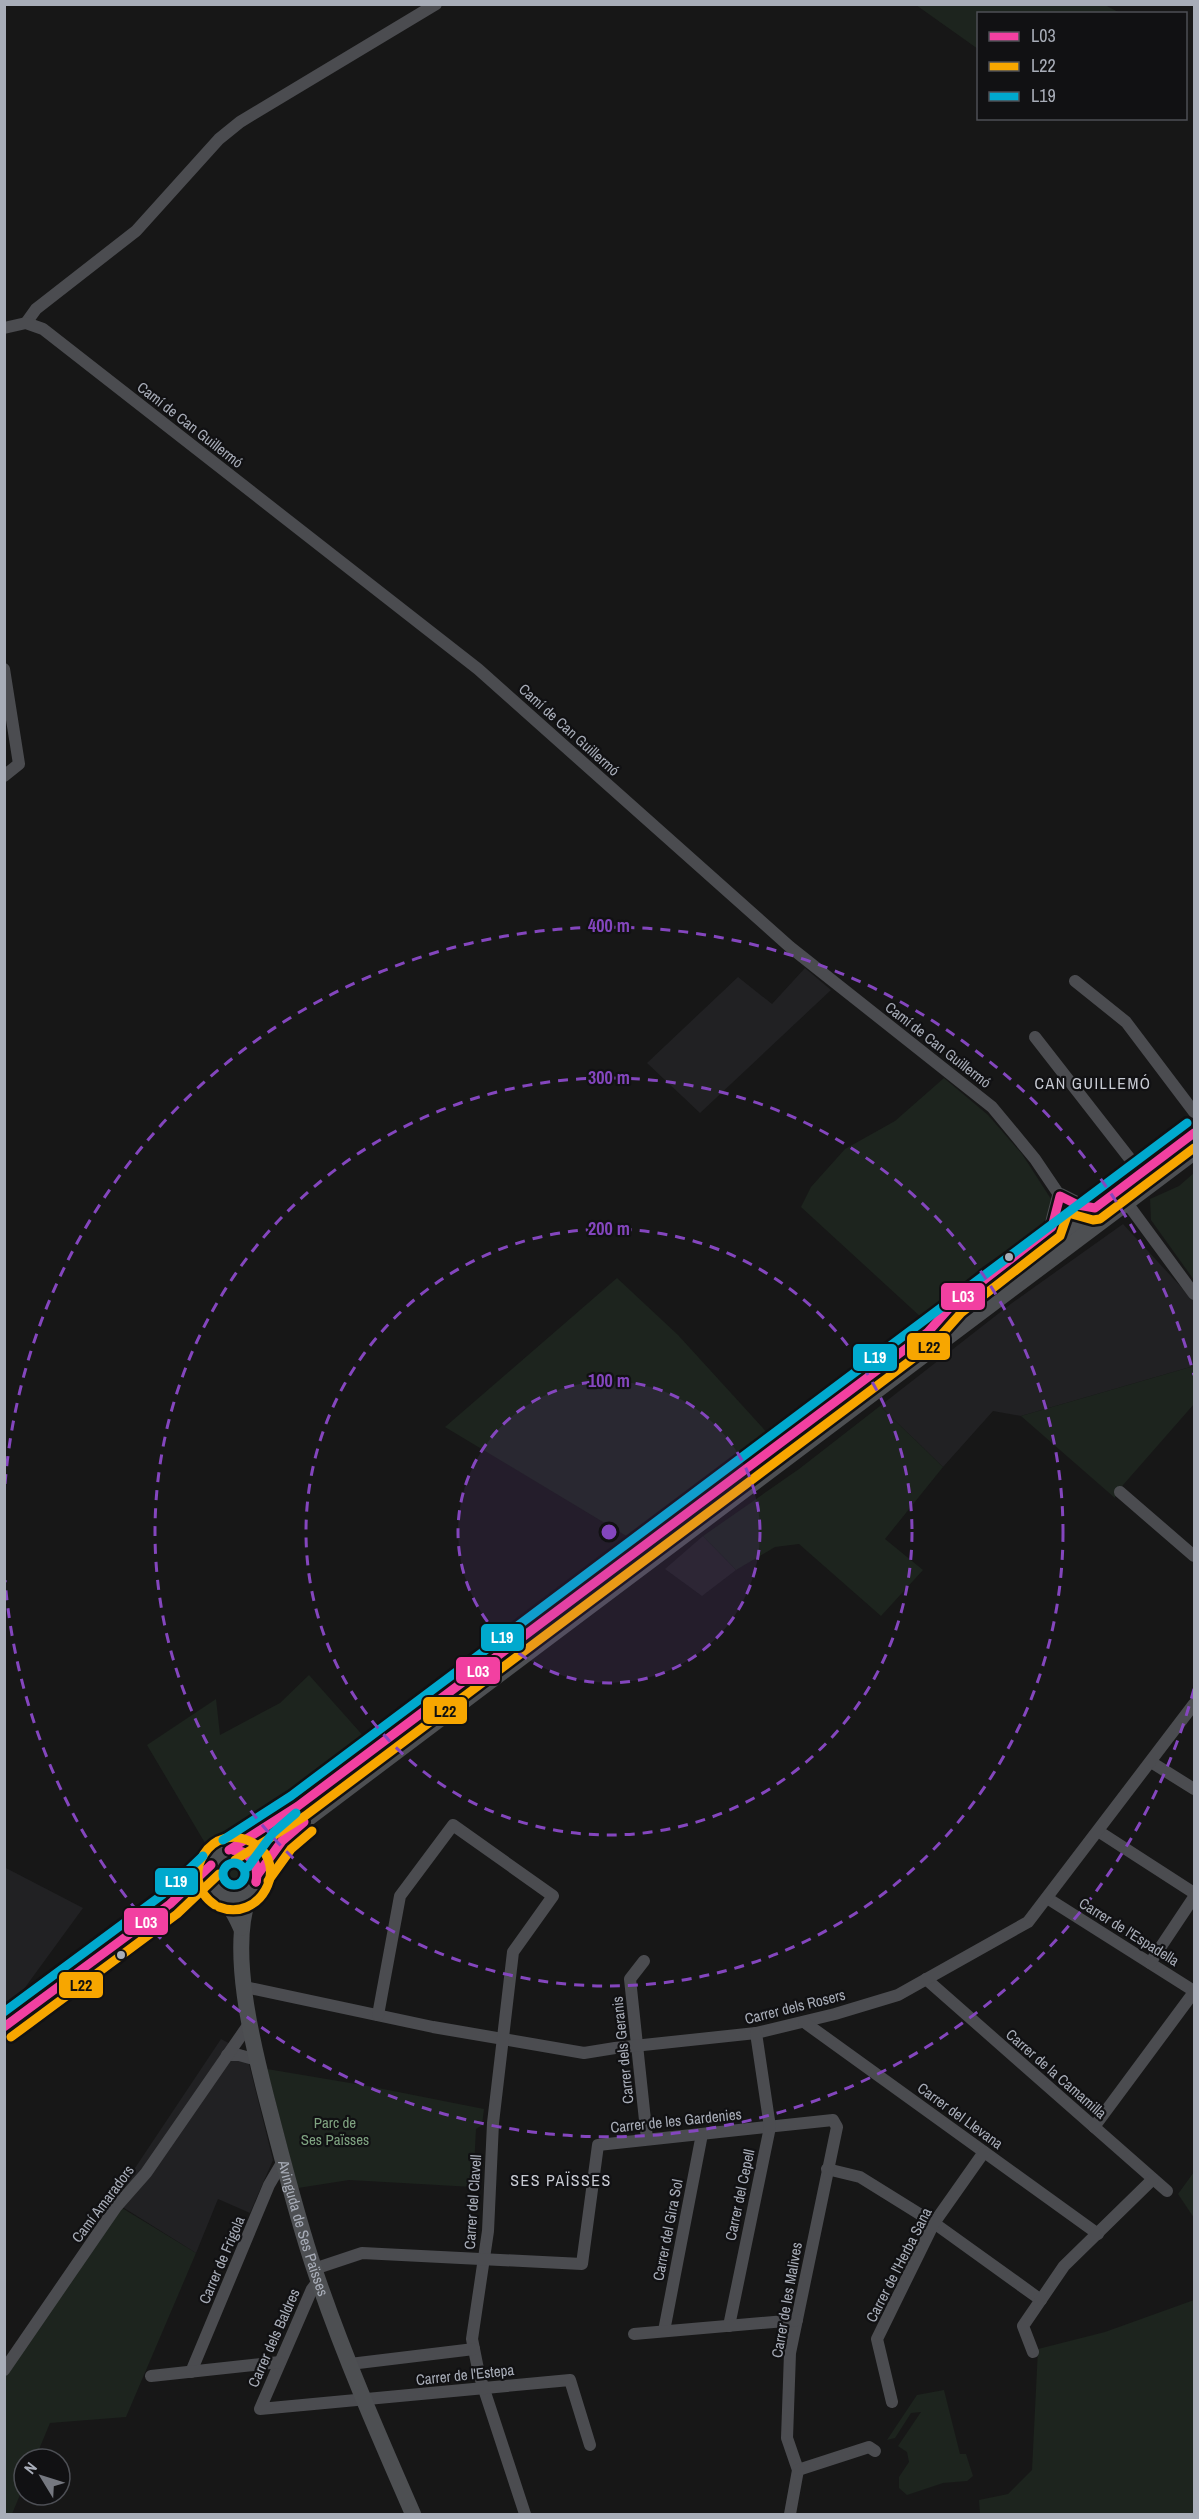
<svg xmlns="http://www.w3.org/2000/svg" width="1199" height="2519" font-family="'Archivo Narrow',sans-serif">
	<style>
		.built { fill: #212123 }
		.green { fill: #1d241e }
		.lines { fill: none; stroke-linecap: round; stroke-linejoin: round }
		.minor { stroke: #4b4c50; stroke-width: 12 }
		.major { stroke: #4d4f52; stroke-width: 16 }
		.bus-1-casing { stroke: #111113; stroke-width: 14 }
		.bus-2-casing { stroke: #111113; stroke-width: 14 }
		.bus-3-casing { stroke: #111113; stroke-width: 14 }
		.bus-1 { stroke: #f240a1; stroke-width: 9 }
		.bus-2 { stroke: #f7a600; stroke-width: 9 }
		.bus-3 { stroke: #00a9ce; stroke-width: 9 }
		.ring { fill: none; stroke: #8446be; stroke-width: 3; stroke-dasharray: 10 8 }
		.bus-dot { fill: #a8adb8; stroke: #111113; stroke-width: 2 }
		.labels { text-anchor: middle; stroke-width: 4.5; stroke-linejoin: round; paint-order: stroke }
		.street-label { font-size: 15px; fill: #a8adb8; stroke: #111113 }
		.park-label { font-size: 15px; fill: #7fa381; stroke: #111113 }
		.neighbourhood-label { font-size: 16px; letter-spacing: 1.5px; fill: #c9ccd4; stroke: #111113 }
		.centre { fill: #8446be; stroke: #111113; stroke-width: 3 }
		.ring-label { font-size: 18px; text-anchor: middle; font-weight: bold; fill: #8446be; stroke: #111113; stroke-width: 4.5; stroke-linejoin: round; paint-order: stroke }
		.line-badge { stroke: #111113; stroke-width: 2 }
		.badge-label { font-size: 16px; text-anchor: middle; font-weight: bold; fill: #fff }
		.pale-badge-label { font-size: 16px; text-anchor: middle; font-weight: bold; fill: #111 }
	</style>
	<rect width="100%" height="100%" fill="#171717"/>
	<!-- built -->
	<g class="built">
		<path d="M805,968L831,990L700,1113L647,1063L738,977L772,1004Z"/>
		<path d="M1123,1224L1194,1301V1366L1021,1416L993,1411L943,1467L880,1406L1012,1303Z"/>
		<path d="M703,1536L736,1570L702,1596L665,1569Z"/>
		<path d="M4,1867L83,1908L21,1993L29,2000L4,2016Z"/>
		<path d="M221,2039L246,2052L273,2160L250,2213L218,2199L196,2253L113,2201Z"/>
	</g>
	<!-- green -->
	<g class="green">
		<path d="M1105,5L1120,13L978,14V49L916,5Z"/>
		<path d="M944,1078L988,1115L1022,1154L1051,1199L1048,1215L1040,1228L981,1268L923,1319L801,1207L811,1187L845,1149L895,1121Z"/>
		<path d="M1194,1173V1280L1151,1220L1150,1199L1179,1186Z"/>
		<path d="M617,1278L678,1335L771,1437L633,1540L445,1427Z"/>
		<path d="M1194,1366V1404L1116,1493L1115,1498L1021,1416Z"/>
		<path d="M880,1406L943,1467L885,1539L923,1570L881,1616L799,1544L775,1547L736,1570L703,1536L799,1469Z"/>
		<path d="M309,1675L366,1739L231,1840L218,1843H205L147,1745L216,1699L220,1735L280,1703Z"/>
		<path d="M241,1858L252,1871L246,1888L228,1892L216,1879L217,1867L225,1859Z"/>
		<path d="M267,2069L368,2086L484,2109L482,2125L476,2129L473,2187L349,2180L298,2188Z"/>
		<path d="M1194,2172V2218L1178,2194Z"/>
		<path d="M122,2208L196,2253L126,2417L50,2423L35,2459H24V2485L12,2514H5V2377Z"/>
		<path d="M1194,2300V2514H980L979,2500L1008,2494L1032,2470L1038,2349L1105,2332Z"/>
		<path d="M944,2390L960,2454H966L973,2476L967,2481L943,2483L907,2495L899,2488V2477L909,2462L907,2452L898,2446L921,2412L911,2413L895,2438L887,2440L917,2395Z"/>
	</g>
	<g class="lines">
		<!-- minor -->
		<g class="minor">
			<path d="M26,323L36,309L136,231L219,139L240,122L436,4"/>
			<path d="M4,328L26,323L43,329L478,669L790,947L992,1107L1035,1159L1060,1196"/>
			<path d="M4,669L19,764L4,776"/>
			<path d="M1075,981L1126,1022L1194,1112"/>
			<path d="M1035,1037L1141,1173"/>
			<path d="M1127,1203L1194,1294"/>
			<path d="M1120,1492L1194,1556"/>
			<path d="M1151,1762L1194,1789"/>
			<path d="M1098,1831L1194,1893"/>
			<path d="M1047,1898L1194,1991"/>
			<path d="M644,1961L630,1979L647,2139"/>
			<path d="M1150,1963L1194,1897"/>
			<path d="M926,1979L1167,2191"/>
			<path d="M245,1987L433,2027L584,2053L615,2048L756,2033L835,2014L898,1995L1028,1922L1194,1704"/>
			<path d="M378,2015L400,1896L453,1825L553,1896L513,1952L493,2123L488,2231L472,2339L479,2374L525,2514"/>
			<path d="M804,2022L1098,2234"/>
			<path d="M227,2055H239L257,2060"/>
			<path d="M1094,2127L1194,1992"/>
			<path d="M827,2169L860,2177L934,2223L1041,2300"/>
			<path d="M314,2269L362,2253L582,2264L598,2145L833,2120L837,2127L790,2353L787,2438L798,2470L790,2514"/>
			<path d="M318,2281L312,2289L260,2409L570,2380L590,2445"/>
			<path d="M729,2326L770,2127L756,2033"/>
			<path d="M664,2331L702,2134"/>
			<path d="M634,2334L797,2320"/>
			<path d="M1033,2352L1023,2326L1064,2266L1153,2179"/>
			<path d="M350,2364L474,2349"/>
			<path d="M4,2370L116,2207L146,2173L249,2024"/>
			<path d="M191,2372L269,2185L283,2161"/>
			<path d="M151,2376L280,2362"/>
			<path d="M892,2402L877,2339L934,2223L984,2152"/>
			<path d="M798,2470L869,2447L875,2451"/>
		</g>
		<!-- major -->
		<g class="major">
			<path d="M1037,1240L1052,1227L1060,1196L1078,1205L1095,1208"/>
			<path d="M229,1850L298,1806L1194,1133"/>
			<path d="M258,1874L282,1841L307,1819L1194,1152"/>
			<path id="s1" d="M251,1892C227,1944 253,2046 267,2100C282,2157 296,2215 315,2271C343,2354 378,2434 413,2514"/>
			<path d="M223,1896C235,1900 248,1898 255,1886C274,1852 212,1833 209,1873C208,1887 221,1893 227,1903C233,1911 237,1919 241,1928"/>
			<path d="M4,2027L170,1904L211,1865"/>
		</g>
		<defs>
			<g id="bus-1">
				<path d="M229,1850L298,1806L928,1332L953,1304L1052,1227L1060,1196L1078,1205L1095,1208L1194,1133"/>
				<path d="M233,1850C252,1851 260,1864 256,1882"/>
				<path d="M233,1850C251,1853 259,1864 256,1882"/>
				<path d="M258,1874L282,1841L304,1822"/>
				<path d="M4,2027L170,1904L211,1865"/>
			</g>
			<g id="bus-2">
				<path d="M235,1860L305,1816L935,1342L961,1313L1060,1236L1068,1213L1093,1220L1100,1219L1194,1148"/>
				<path d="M268,1881L291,1849L312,1831"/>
				<path d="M215,1905C175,1878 212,1817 255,1844C290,1866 260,1923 219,1907"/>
				<path d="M11,2037L177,1914L219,1874"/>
			</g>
			<g id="bus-3">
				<path d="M223,1840L291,1796L1187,1123"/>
				<circle cx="234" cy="1874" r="11"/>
				<path d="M248,1867L273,1833L296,1813"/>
				<path d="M4,2012L162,1895L203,1856"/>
			</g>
		</defs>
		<!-- bus-1 casing -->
		<use href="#bus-1" class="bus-1-casing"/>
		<!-- bus-2 casing -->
		<use href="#bus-2" class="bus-2-casing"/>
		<!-- bus-3 casing -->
		<use href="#bus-3" class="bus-3-casing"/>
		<!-- bus-1 -->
		<use href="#bus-1" class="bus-1"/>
		<!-- bus-2 -->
		<use href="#bus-2" class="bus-2"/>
		<!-- bus-3 -->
		<use href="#bus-3" class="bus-3"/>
	</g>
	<!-- distance rings -->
	<circle cx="609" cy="1532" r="151" fill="#8446be" fill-opacity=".12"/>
	<g class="ring">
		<circle cx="609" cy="1532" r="151"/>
		<circle cx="609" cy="1532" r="303"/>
		<circle cx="609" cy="1532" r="454"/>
		<path d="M1194 1689A606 606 0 0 1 5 1580M5 1484A606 606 0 0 1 1194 1375"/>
	</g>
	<!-- markers -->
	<g class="bus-dot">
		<circle cx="1009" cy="1257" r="5"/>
		<circle cx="121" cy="1955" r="5"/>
	</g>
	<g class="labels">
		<!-- street labels -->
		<g class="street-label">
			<text transform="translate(190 425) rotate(38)" y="5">Camí de Can Guillermó</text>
			<text transform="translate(569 730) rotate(42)" y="5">Camí de Can Guillermó</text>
			<text transform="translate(938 1045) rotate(38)" y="5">Camí de Can Guillermó</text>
			<text transform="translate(1129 1932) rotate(32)" y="5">Carrer de l'Espadella</text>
			<text transform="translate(795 2007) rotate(-14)" y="5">Carrer dels Rosers</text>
			<text transform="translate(623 2050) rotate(-96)" y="5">Carrer dels Geranis</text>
			<text transform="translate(1056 2074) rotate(41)" y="5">Carrer de la Camamilla</text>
			<text transform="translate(960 2116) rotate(36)" y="5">Carrer del Llevana</text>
			<text transform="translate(676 2121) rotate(-6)" y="5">Carrer de les Gardenies</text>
			<text transform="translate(740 2195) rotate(-78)" y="5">Carrer del Cepell</text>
			<text transform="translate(473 2202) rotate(-86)" y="5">Carrer del Clavell</text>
			<text transform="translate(103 2204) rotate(-53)" y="5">Camí Amaradors</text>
			<text dy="5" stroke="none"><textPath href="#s1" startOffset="345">Avinguda de Ses Païsses</textPath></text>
			<text transform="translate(668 2230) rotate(-79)" y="5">Carrer del Gira Sol</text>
			<text transform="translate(222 2260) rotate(-67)" y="5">Carrer de Frigola</text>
			<text transform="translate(899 2265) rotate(-63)" y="5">Carrer de l'Herba Sana</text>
			<text transform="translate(787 2300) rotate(-80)" y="5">Carrer de les Malives</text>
			<text transform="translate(274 2338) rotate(-66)" y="5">Carrer dels Baldres</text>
			<text transform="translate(465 2375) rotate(-6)" y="5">Carrer de l'Estepa</text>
		</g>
		<!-- park labels -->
		<g class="park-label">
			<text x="335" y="2128">Parc de<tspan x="335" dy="17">Ses Païsses</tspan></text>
		</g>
		<!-- neighbourhood labels -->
		<g class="neighbourhood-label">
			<text x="1093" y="1089">CAN GUILLEMÓ</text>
			<text x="561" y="2186">SES PAÏSSES</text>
		</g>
	</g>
	<circle cx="609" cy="1532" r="9" class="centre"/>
	<g class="ring-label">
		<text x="609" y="932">400 m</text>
		<text x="609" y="1084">300 m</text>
		<text x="609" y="1235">200 m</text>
		<text x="609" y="1387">100 m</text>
	</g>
	<g class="line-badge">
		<rect x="940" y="1282" width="46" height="29" rx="6" fill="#f240a1"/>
		<rect x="906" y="1332" width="45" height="29" rx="6" fill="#f7a600"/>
		<rect x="852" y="1343" width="46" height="29" rx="6" fill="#00a9ce"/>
		<rect x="480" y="1623" width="45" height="29" rx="6" fill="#00a9ce"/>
		<rect x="455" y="1656" width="46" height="29" rx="6" fill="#f240a1"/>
		<rect x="422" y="1696" width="46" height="29" rx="6" fill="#f7a600"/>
		<rect x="154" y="1867" width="45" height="29" rx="6" fill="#00a9ce"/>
		<rect x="123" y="1907" width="46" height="29" rx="6" fill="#f240a1"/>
		<rect x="58" y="1971" width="46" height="28" rx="6" fill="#f7a600"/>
	</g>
	<g class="badge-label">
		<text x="963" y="1302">L03</text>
		<text x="875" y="1363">L19</text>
		<text x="502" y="1643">L19</text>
		<text x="478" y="1677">L03</text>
		<text x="176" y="1887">L19</text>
		<text x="146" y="1928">L03</text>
	</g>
	<g class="pale-badge-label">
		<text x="929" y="1353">L22</text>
		<text x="445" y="1717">L22</text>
		<text x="81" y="1991">L22</text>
	</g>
	<!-- border -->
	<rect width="1199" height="2519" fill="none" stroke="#a8adb8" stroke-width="12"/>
	<!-- legend -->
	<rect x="977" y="12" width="210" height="108" fill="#111113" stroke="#4d4f55" stroke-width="1.5"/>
	<rect x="989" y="32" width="30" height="9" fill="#f240a1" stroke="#4d4f55" stroke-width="1.5"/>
	<text x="1031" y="42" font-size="18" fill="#a8adb8">L03</text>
	<rect x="989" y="62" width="30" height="9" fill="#f7a600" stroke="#4d4f55" stroke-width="1.5"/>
	<text x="1031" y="72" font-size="18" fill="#a8adb8">L22</text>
	<rect x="989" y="92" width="30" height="9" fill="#00a9ce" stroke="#4d4f55" stroke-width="1.5"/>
	<text x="1031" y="102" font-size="18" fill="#a8adb8">L19</text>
	<!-- north arrow -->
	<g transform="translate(42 2477) rotate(308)"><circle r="28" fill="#111113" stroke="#4d4f55" stroke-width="1.5"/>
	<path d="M0-4.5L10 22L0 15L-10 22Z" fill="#757880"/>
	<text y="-9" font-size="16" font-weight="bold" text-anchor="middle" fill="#a8adb8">N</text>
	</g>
</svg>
